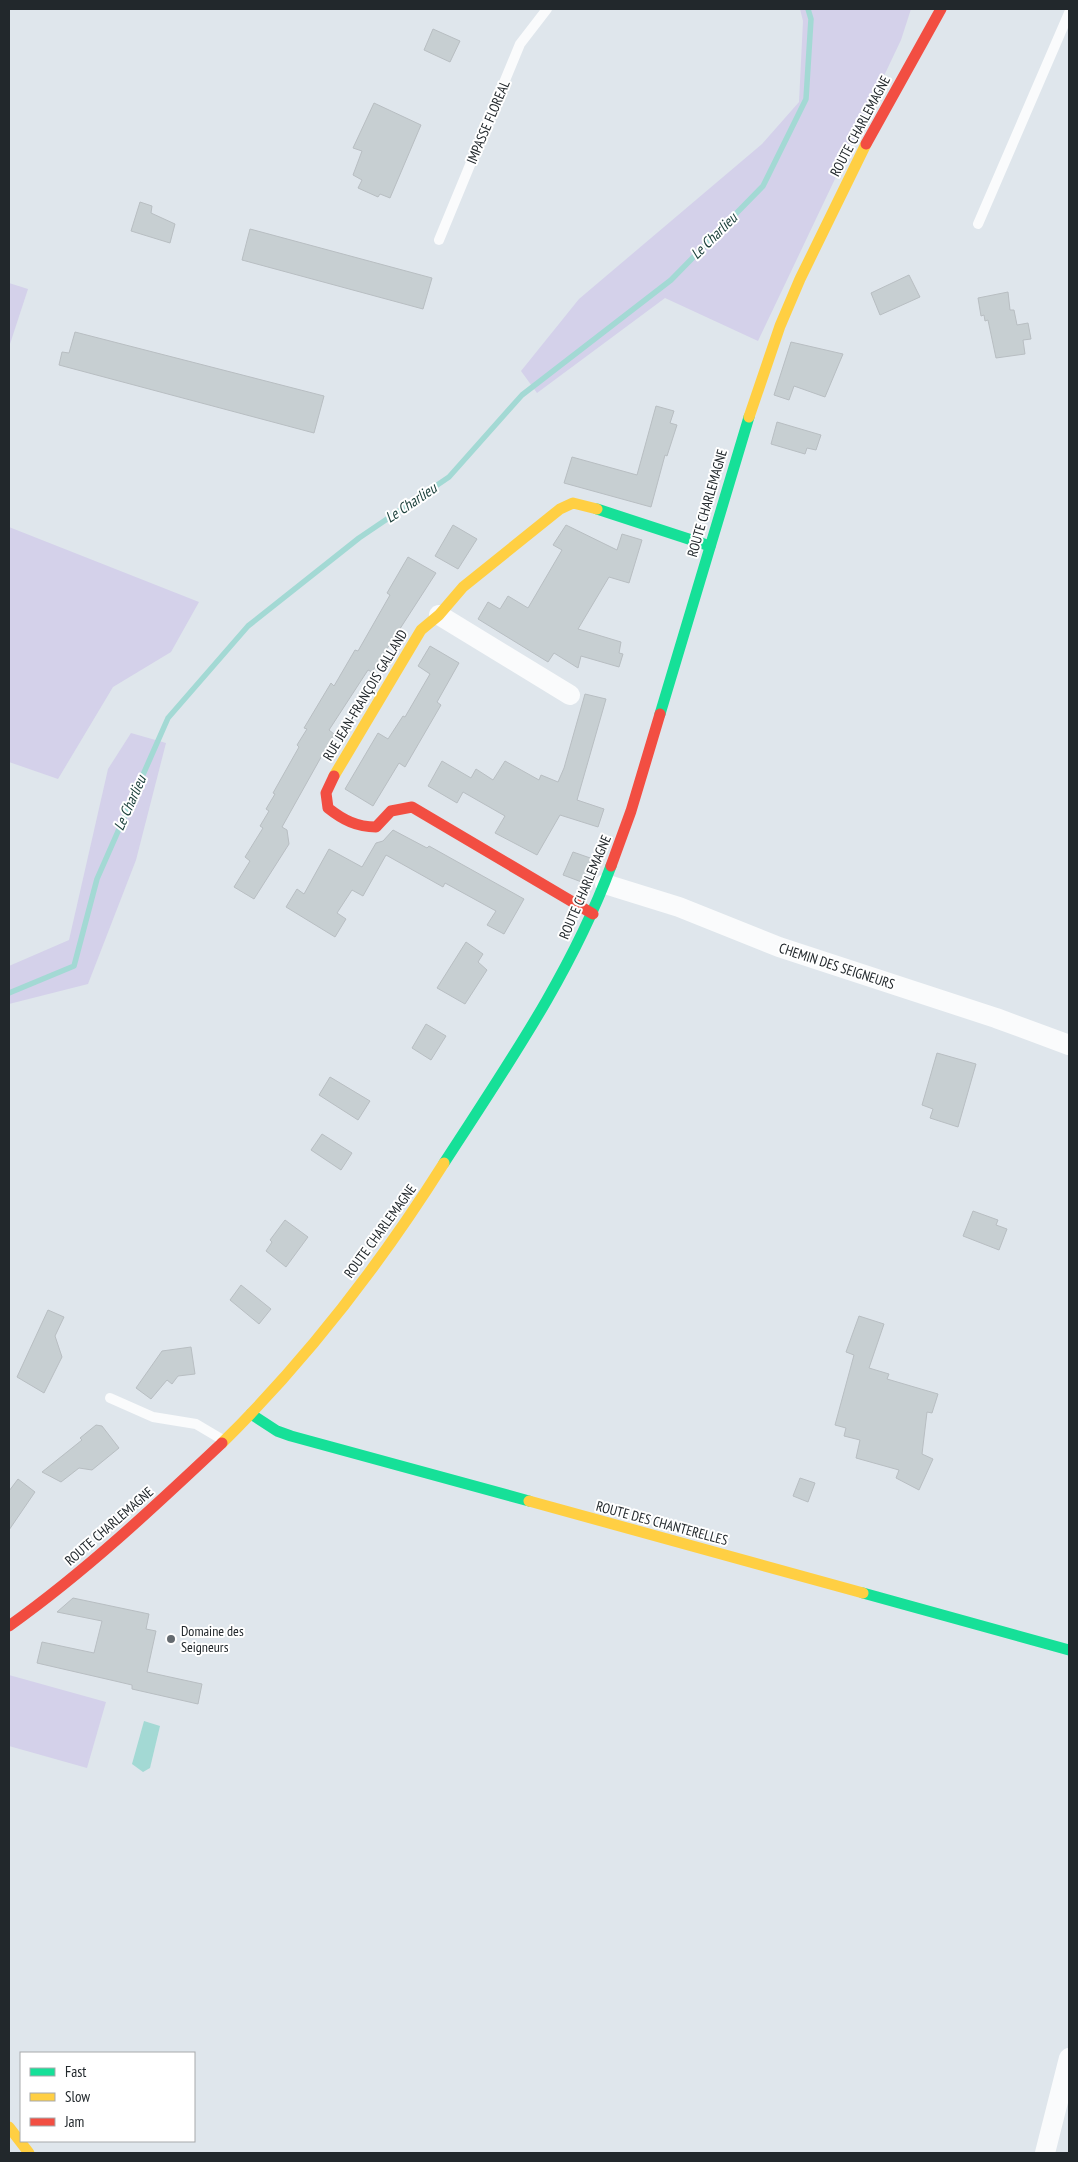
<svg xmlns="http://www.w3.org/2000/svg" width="1078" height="2162" font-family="'PT Sans Narrow',sans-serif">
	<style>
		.green { fill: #d4d1ea }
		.water { fill: #a3d9d4 }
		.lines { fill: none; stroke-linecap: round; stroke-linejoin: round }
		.stream { stroke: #a3d9d4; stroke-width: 5.5 }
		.building { fill: #c7cfd2; stroke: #b8bec2 }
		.lane { stroke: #fafbfc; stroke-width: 10 }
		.street { stroke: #fafbfc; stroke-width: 20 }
		.fast { stroke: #16e098; stroke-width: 11 }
		.slow { stroke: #ffcf43; stroke-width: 11 }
		.jam { stroke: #f24e42; stroke-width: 11 }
		.poi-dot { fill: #646a6f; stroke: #fff; stroke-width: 2 }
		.labels { text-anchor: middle; stroke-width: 4; stroke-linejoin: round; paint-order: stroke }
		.street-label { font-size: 14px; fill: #22282c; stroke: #fff }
		.poi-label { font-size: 14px; fill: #22282c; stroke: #fff; text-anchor: start }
		.water-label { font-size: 15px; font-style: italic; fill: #1d413c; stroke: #fff }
	</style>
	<rect width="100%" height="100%" fill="#dfe6ec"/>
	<!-- green -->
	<g class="green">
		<path d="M800,9H911L901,40L758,341L665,298L537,393L521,371L579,299L762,144L799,102L803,21Z"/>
		<path d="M9,283L28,289L9,347Z"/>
		<path d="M9,527L199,602L171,652L113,687L58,779L9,762Z"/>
		<path d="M131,733L166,743L136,860L88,984L9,1004V966L69,940L108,769Z"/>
		<path d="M9,1675L106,1702L87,1768L9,1746Z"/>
	</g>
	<!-- water -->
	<path class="water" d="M144,1721L160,1726L150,1768L143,1772L132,1764Z"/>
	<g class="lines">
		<!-- stream -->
		<path class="stream" d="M9,993L74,966L97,879L168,718L248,626L359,538L449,477L522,395L671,280L763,186L806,99L811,19L808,9"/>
	</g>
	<!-- building -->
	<g class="building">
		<path d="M433,29L460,41L450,62L424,50Z"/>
		<path d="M374,103L421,125L390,198L380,194L378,197L358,188L362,180L353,175L362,151L353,148Z"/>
		<path d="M140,202L152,206L151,213L175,224L170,243L131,231Z"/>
		<path d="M250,229L432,278L423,309L242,260Z"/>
		<path d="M909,275L920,297L880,315L871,293Z"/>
		<path d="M1008,292L1010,310H1014L1017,325L1028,323L1031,339L1023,340L1025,354L996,358L988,320L985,321L984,315L981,316L978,298Z"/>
		<path d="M75,332L324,396L314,433L59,365L62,352L69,353Z"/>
		<path d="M791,342L843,354L825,397L794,386L789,400L774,395Z"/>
		<path d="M656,406L674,411L670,423L677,425L667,456L665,455L651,507L564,483L572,457L637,475Z"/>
		<path d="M777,422L821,435L816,450L807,448L805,454L771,444Z"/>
		<path d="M453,525L477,539L458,569L435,556Z"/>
		<path d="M566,525L617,550L622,534L642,540L629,583L609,577L578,629L621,642L619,653L623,654L619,667L581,656L578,668L554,653L548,662L478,619L488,602L500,609L508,596L528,608L562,550L553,545Z"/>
		<path d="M408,557L436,573L372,672L368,670L329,730L334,734L282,827L287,830L289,844L254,899L234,887L250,861L245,857L263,828L260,826L269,811L266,809L275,794L273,793L299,747L297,745L307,729L304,728L331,683L334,686L355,650L358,651L390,595L387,593Z"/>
		<path d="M430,646L459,663L437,702L441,705L405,767L399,763L373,806L345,789L378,733L388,739L403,716L405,717L430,674L418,666Z"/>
		<path d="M585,694L606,699L577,800L604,809L598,827L560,815L537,855L495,833L505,816L463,792L457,803L428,786L442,761L471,778L476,769L493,780L505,761L539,780L541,775L558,782L564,768Z"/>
		<path d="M393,830L427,848L429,846L524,899L504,934L487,925L496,911L445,883L443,887L386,855L363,896L352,890L337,913L346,919L335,937L286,907L297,889L304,894L329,849L362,867L376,843L383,841Z"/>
		<path d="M573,852L596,860L587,884L563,875Z"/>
		<path d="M466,942L483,954L478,962L487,970L465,1004L437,988Z"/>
		<path d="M426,1024L446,1036L431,1060L412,1048Z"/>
		<path d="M937,1053L976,1064L958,1127L930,1118L933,1109L922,1105Z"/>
		<path d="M330,1077L370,1101L358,1120L319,1095Z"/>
		<path d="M322,1134L352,1153L341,1170L311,1150Z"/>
		<path d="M973,1211L998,1220L996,1225L1007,1229L999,1250L963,1236Z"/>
		<path d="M285,1220L308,1237L286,1267L266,1251L272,1242L270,1240Z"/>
		<path d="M241,1285L271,1309L259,1324L230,1300Z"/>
		<path d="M48,1310L64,1317L55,1336L62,1357L44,1393L17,1377Z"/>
		<path d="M859,1316L884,1324L869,1368L889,1374L887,1379L938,1394L932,1413L927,1412L922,1454L933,1459L919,1490L896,1478L899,1470L856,1458L860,1440L844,1436L846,1428L835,1425L854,1355L846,1352Z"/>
		<path d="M191,1347L195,1374L178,1376L172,1384L167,1380L151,1399L136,1388L162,1351Z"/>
		<path d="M96,1425L102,1426L119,1448L92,1470L79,1468L61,1482L42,1472L82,1440L80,1438Z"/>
		<path d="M800,1478L815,1483L808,1502L793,1496Z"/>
		<path d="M18,1479L35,1492L9,1530V1491Z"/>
		<path d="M73,1598L149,1614L146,1629L156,1631L147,1672L202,1684L198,1704L132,1689V1685L115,1681L37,1663L42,1642L94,1653L102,1621L57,1612Z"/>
	</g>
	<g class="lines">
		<!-- lane -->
		<g class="lane">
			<path d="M978,224L1069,13"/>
			<path d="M439,240L520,44L547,9"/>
			<path d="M110,1398L153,1417L196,1424L223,1440"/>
		</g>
		<!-- street -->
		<g class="street">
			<path d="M439,615L570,695"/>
			<path d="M605,884L679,907L779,947L996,1018L1069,1045"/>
			<path d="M1045,2153L1069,2058"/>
		</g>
		<!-- fast -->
		<g class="fast">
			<path d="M597,509L710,546"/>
			<path d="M660,714L749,417"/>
			<path d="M444,1163C506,1067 571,974 611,866"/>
			<path d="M251,1414L277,1431L291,1436L529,1501"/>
			<path d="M863,1593L1069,1650"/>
		</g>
		<!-- slow -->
		<g class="slow">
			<path d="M749,417L780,326L800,279L866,144"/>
			<path d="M334,776L421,630L439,615L463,587L560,509L573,503L597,509"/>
			<path d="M222,1443C306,1360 381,1263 444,1163"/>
			<path d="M529,1501L863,1593"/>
			<path d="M9,2127L29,2153"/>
		</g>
		<!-- jam -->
		<g class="jam">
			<path d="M866,144L941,9"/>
			<path d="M334,776L326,793L328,808C343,820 357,827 376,827L391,811L412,807L593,914"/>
			<path d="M611,866L631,811L660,714"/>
			<path d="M9,1626C86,1571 154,1507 222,1443"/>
		</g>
	</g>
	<!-- markers -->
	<circle class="poi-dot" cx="171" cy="1639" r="5"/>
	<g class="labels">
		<!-- street labels -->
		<g class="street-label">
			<text transform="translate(488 122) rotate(-67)" y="5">IMPASSE FLOREAL</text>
			<text transform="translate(860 126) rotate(-62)" y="5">ROUTE CHARLEMAGNE</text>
			<text transform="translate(707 503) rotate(-74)" y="5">ROUTE CHARLEMAGNE</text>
			<text transform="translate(365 695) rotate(-59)" y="5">RUE JEAN-FRANÇOIS GALLAND</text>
			<text transform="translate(585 887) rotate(-67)" y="5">ROUTE CHARLEMAGNE</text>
			<text transform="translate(837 966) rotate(18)" y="5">CHEMIN DES SEIGNEURS</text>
			<text transform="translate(380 1231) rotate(-54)" y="5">ROUTE CHARLEMAGNE</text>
			<text transform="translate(662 1523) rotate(15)" y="5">ROUTE DES CHANTERELLES</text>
			<text transform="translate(109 1526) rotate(-41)" y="5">ROUTE CHARLEMAGNE</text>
		</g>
		<!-- poi labels -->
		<g class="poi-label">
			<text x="181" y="1636">Domaine des<tspan x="181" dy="16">Seigneurs</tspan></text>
		</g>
		<!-- water labels -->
		<g class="water-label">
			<text transform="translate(714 236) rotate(-45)" y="5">Le Charlieu</text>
			<text transform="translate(411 503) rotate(-34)" y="5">Le Charlieu</text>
			<text transform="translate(130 803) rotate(-66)" y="5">Le Charlieu</text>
		</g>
	</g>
	<!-- border -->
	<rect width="1078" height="2162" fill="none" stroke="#22282c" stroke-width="20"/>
	<!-- legend -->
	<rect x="20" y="2052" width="175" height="90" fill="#ffffff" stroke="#a7a9ab"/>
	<rect x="30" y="2068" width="25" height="8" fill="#16e098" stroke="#a7a9ab"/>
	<text x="65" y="2077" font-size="15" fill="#22282c">Fast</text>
	<rect x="30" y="2093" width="25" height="8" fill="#ffcf43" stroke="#a7a9ab"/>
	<text x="65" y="2102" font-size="15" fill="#22282c">Slow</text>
	<rect x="30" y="2118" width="25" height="8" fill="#f24e42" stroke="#a7a9ab"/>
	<text x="65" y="2127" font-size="15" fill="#22282c">Jam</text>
</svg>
